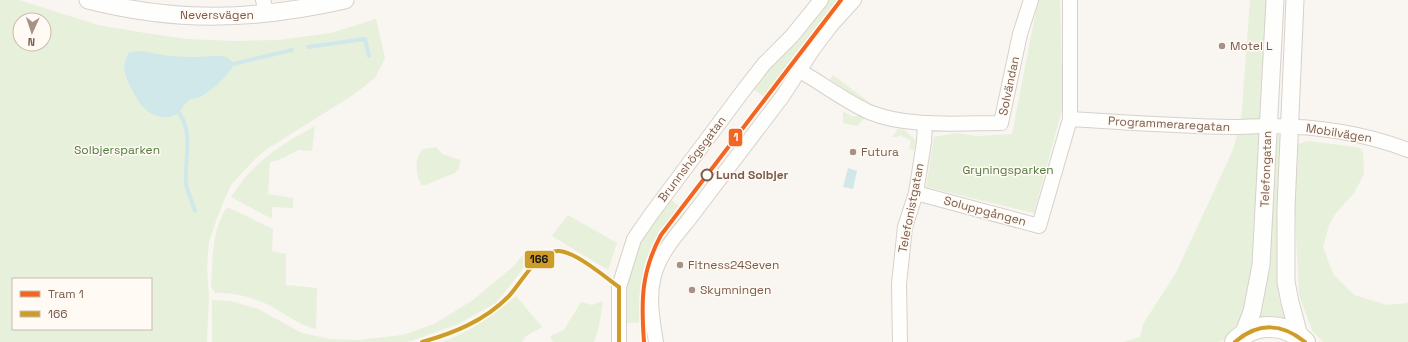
<svg xmlns="http://www.w3.org/2000/svg" width="1408" height="342" font-family="'Space Grotesk',sans-serif">
	<style>
		.green { fill: #e7f0db; fill-rule: evenodd }
		.water { fill: #d0e8ea }
		.lines { fill: none; stroke-linecap: round; stroke-linejoin: round }
		.stream { stroke: #d0e8ea; stroke-width: 4 }
		.minor-casing { stroke: #d7d1cb; stroke-width: 16 }
		.tertiary-casing { stroke: #d7d1cb; stroke-width: 19 }
		.secondary-casing { stroke: #d9d2cb; stroke-width: 22 }
		.minor { stroke: #fefefd; stroke-width: 14 }
		.tertiary { stroke: #fefefd; stroke-width: 17 }
		.secondary { stroke: #fefefd; stroke-width: 20 }
		.bus-1-casing { stroke: #fffaf3; stroke-width: 7 }
		.bus-1 { stroke: #ce9c29; stroke-width: 4 }
		.tram-1-casing { stroke: #fffaf3; stroke-width: 7 }
		.tram-1 { stroke: #f26522; stroke-width: 4 }
		.poi-dot { fill: #a69286; stroke: #fffaf3; stroke-width: 1.5 }
		.stop-dot { fill: #fffaf3; stroke: #7a5c4d; stroke-width: 2 }
		.labels { text-anchor: middle; stroke-width: 3; stroke-linejoin: round; paint-order: stroke }
		.street-label { font-size: 12px; fill: #7a5c4d; stroke: #fffaf3 }
		.poi-label { font-size: 12px; fill: #7a5c4d; stroke: #fffaf3; text-anchor: start }
		.park-label { font-size: 12px; fill: #537a41; stroke: #fffaf3 }
		.stop-label { font-size: 12px; font-weight: bold; fill: #7a5c4d; stroke: #fffaf3; text-anchor: start }
		.line-badge { stroke: #fffaf3; stroke-width: 1.5 }
		.badge-label { font-size: 11px; text-anchor: middle; font-weight: bold; fill: #fff }
		.pale-badge-label { font-size: 11px; text-anchor: middle; font-weight: bold; fill: #111 }
	</style>
	<rect width="100%" height="100%" fill="#f9f5f0"/>
	<!-- green -->
	<g class="green">
		<path d="M0,0H19L98,25L139,32L187,39L234,41L279,40L331,33L376,19L385,58L375,78L353,95L267,149L254,160L231,185L225,198L216,221L209,242L207,268L209,296L207,342H0ZM20,20H44V44H20ZM13,279H151V329H13Z"/>
		<path d="M826,0H846L773,103L751,88Z"/>
		<path d="M1038,0H1060L1063,106L1034,213L926,187L934,137L956,133L977,136L1012,134Z"/>
		<path d="M1250,0H1268L1257,206L1251,273L1246,304L1237,328L1222,341L1218,342H1123L1140,337L1143,324L1176,273L1233,150L1241,122Z"/>
		<path d="M833,75L874,106V108L865,103L830,80Z"/>
		<path d="M843,111C849,115 853,118 861,115L865,118L857,126L843,123Z"/>
		<path d="M315,126L312,151L299,150L276,161L270,162L268,194L293,198V208L272,207V219L231,197C255,160 278,147 315,126Z"/>
		<path d="M898,129L904,130L916,140L914,150L909,149L911,141L900,135L897,137H892Z"/>
		<path d="M1275,134L1279,135L1280,137L1277,273L1280,302L1287,320H1256Z"/>
		<path d="M1308,141L1355,147L1360,148L1363,152L1364,174L1354,193L1335,214L1329,225L1323,247L1333,274L1354,295L1387,305L1408,303V342H1323L1312,330L1299,295L1295,214L1293,149L1298,144Z"/>
		<path d="M436,147L442,154L460,160L459,168L455,173L425,185H422C416,177 413,156 424,149C427,148 433,148 436,147Z"/>
		<path d="M668,198L690,214L667,243L652,322L626,323C625,290 630,257 647,228C653,218 661,208 668,198Z"/>
		<path d="M227,207L273,229L272,251L286,254V285L317,288L316,329C300,325 288,316 274,308C257,298 235,292 215,293L211,287C213,260 211,230 227,207Z"/>
		<path d="M568,215L617,243L608,270L552,236Z"/>
		<path d="M528,248L534,255L496,303L458,324L411,341L406,342H212V300L231,301L258,309L302,333L330,339L358,340L403,335L434,324L473,300L514,266Z"/>
		<path d="M516,296L542,327L526,336L522,342H441C469,333 493,315 516,296Z"/>
		<path d="M603,301C601,315 599,329 594,342H553L550,336L564,330L581,302L592,305Z"/>
	</g>
	<!-- water -->
	<g class="water">
		<path d="M141,51C158,54 174,57 191,57C202,58 215,54 226,57C230,59 233,62 233,66C229,75 209,93 200,97C197,99 192,98 189,100C181,107 181,115 168,117C147,119 137,100 129,84C127,79 124,72 124,66C125,61 127,56 129,52Z"/>
		<path d="M848,168L857,171L853,189L843,187Z"/>
	</g>
	<g class="lines">
		<!-- stream -->
		<g class="stream">
			<path d="M308,47L365,39L369,56"/>
			<path d="M233,64L292,50"/>
			<path d="M179,113C194,133 184,161 186,184C188,193 192,202 195,211"/>
		</g>
		<defs>
			<g id="minor">
				<path d="M263,0L267,14"/>
				<path d="M800,71C823,84 845,101 869,112C908,128 959,123 1001,123L1020,34L1031,0"/>
				<path d="M1070,119C1124,122 1178,126 1231,127C1243,127 1256,126 1268,126C1315,126 1364,133 1408,150"/>
				<path d="M916,193L1039,226L1070,119V0"/>
				<path d="M619,342V287L634,239L652,213L743,91L764,64L792,36L821,0"/>
				<path d="M656,342C646,286 649,266 687,222L782,97L814,48L833,23L854,0"/>
				<path d="M900,342L899,284L905,227L916,193L924,142L925,123"/>
			</g>
			<g id="tertiary">
				<path d="M88,0C178,23 256,20 345,0"/>
				<path d="M1295,0L1286,208V282L1290,302L1299,336"/>
				<path d="M1243,335L1252,312L1261,265L1275,0"/>
			</g>
			<path id="secondary" d="M1235,342C1254,321 1286,323 1305,342"/>
		</defs>
		<!-- minor casing -->
		<use href="#minor" class="minor-casing"/>
		<!-- tertiary casing -->
		<use href="#tertiary" class="tertiary-casing"/>
		<!-- secondary casing -->
		<use href="#secondary" class="secondary-casing"/>
		<!-- minor -->
		<use href="#minor" class="minor"/>
		<!-- tertiary -->
		<use href="#tertiary" class="tertiary"/>
		<!-- secondary -->
		<use href="#secondary" class="secondary"/>
		<defs>
			<g id="bus-1">
				<path d="M422,342C454,333 484,321 508,297C521,284 537,250 559,251C576,252 605,277 619,287V342"/>
				<path d="M1235,342C1258,322 1282,323 1305,342"/>
			</g>
		</defs>
		<!-- bus-1 casing -->
		<use href="#bus-1" class="bus-1-casing"/>
		<!-- bus-1 -->
		<use href="#bus-1" class="bus-1"/>
		<defs>
			<path id="tram-1" d="M644,342C641,301 641,272 661,235L841,0"/>
		</defs>
		<!-- tram-1 casing -->
		<use href="#tram-1" class="tram-1-casing"/>
		<!-- tram-1 -->
		<use href="#tram-1" class="tram-1"/>
	</g>
	<!-- markers -->
	<g class="poi-dot">
		<circle cx="1222" cy="46" r="4"/>
		<circle cx="853" cy="152" r="4"/>
		<circle cx="680" cy="265" r="4"/>
		<circle cx="692" cy="290" r="4"/>
	</g>
	<circle class="stop-dot" cx="707" cy="175" r="5.5"/>
	<g class="labels">
		<!-- street labels -->
		<g class="street-label">
			<text x="217" y="19">Neversvägen</text>
			<text transform="translate(1009 86) rotate(-78)" y="4">Solvändan</text>
			<text transform="translate(1169 124) rotate(3)" y="4">Programmeraregatan</text>
			<text transform="translate(1339 133) rotate(9)" y="4">Mobilvägen</text>
			<text transform="translate(692 159) rotate(-53)" y="4">Brunnshögsgatan</text>
			<text transform="translate(1266 169) rotate(-88)" y="4">Telefongatan</text>
			<text transform="translate(911 208) rotate(-79)" y="4">Telefonistgatan</text>
			<text transform="translate(985 211) rotate(15)" y="4">Soluppgången</text>
		</g>
		<!-- poi labels -->
		<g class="poi-label">
			<text x="1230" y="50">Motel L</text>
			<text x="861" y="156">Futura</text>
			<text x="688" y="269">Fitness24Seven</text>
			<text x="700" y="294">Skymningen</text>
		</g>
		<!-- park labels -->
		<g class="park-label">
			<text x="117" y="154">Solbjersparken</text>
			<text x="1008" y="174">Gryningsparken</text>
		</g>
		<!-- stop labels -->
		<g class="stop-label">
			<text x="716" y="179">Lund Solbjer</text>
		</g>
	</g>
	<g class="line-badge">
		<rect x="728" y="128" width="15" height="19" rx="4" fill="#f26522"/>
		<rect x="524" y="250" width="31" height="19" rx="4" fill="#ce9c29"/>
	</g>
	<g class="badge-label">
		<text x="736" y="141">1</text>
	</g>
	<g class="pale-badge-label">
		<text x="539" y="263">166</text>
	</g>
	<!-- legend -->
	<rect x="12" y="278" width="140" height="52" fill="#fffaf3" stroke="#cabbb1"/>
	<rect x="20" y="291" width="20" height="6" fill="#f26522" stroke="#cabbb1"/>
	<text x="48" y="298" font-size="12" fill="#7a5c4d">Tram 1</text>
	<rect x="20" y="311" width="20" height="6" fill="#ce9c29" stroke="#cabbb1"/>
	<text x="48" y="318" font-size="12" fill="#7a5c4d">166</text>
	<!-- north arrow -->
	<g transform="translate(32 32) rotate(183)"><circle r="19" fill="#fffaf3" stroke="#cabbb1"/>
	<path d="M0-3L7 15L0 10L-7 15Z" fill="#a69286"/>
	<text y="-6" font-size="11" font-weight="bold" text-anchor="middle" fill="#7a5c4d">N</text>
	</g>
</svg>
